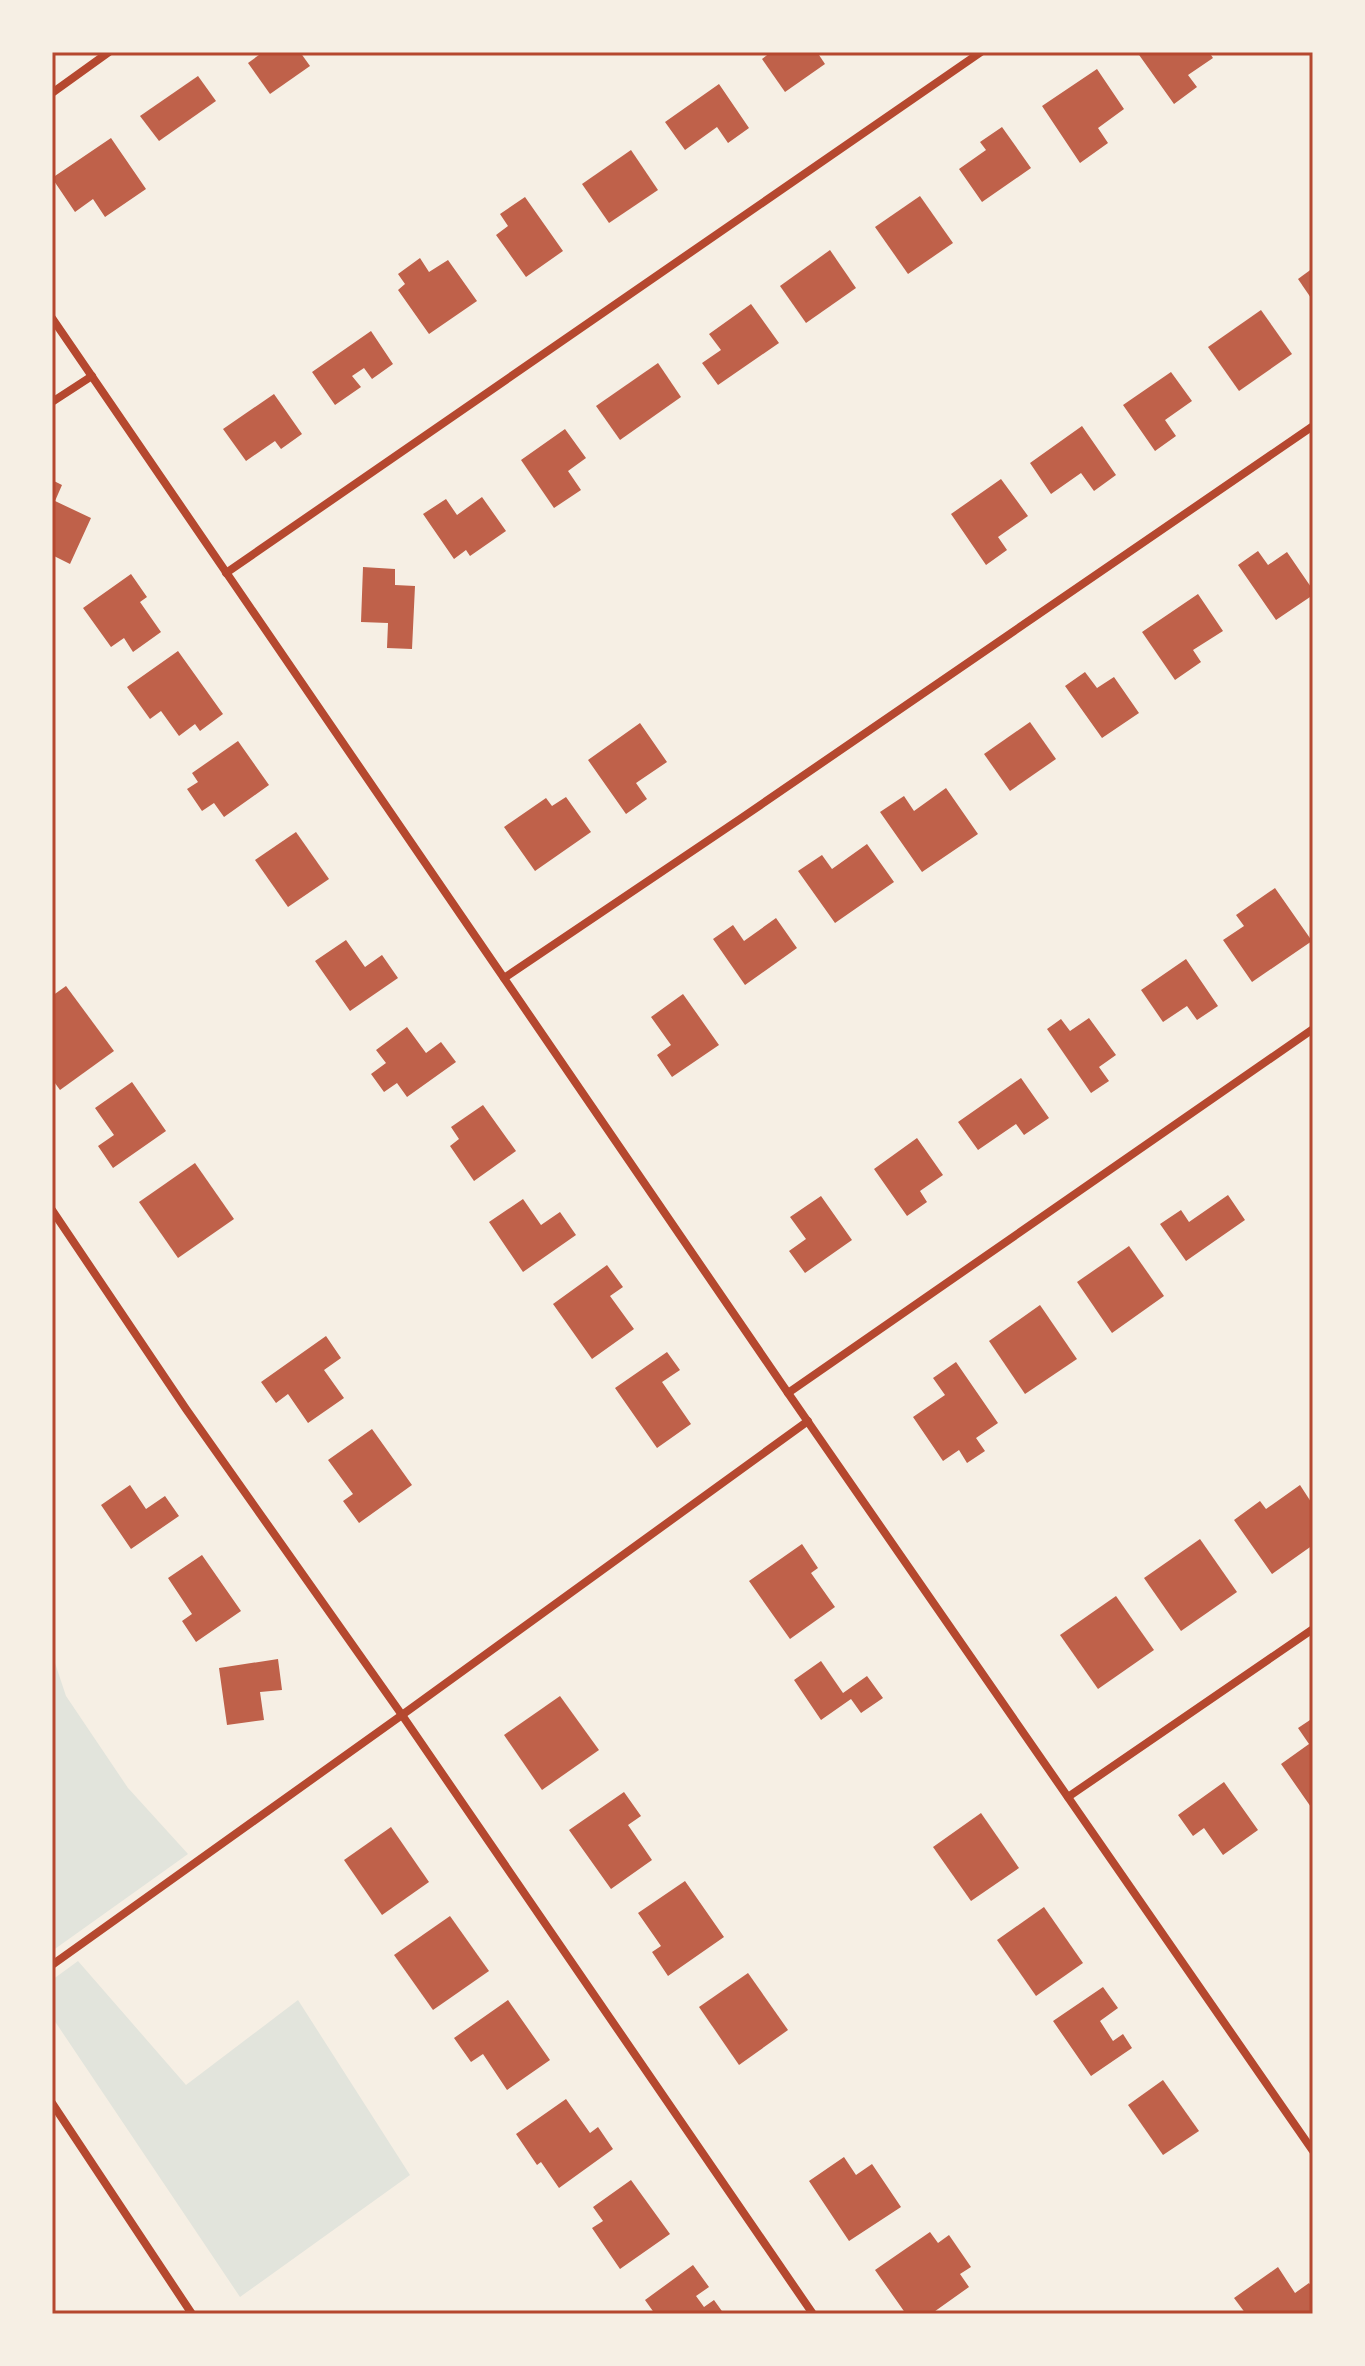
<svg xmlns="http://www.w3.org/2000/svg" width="1365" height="2366" font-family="'Archivo Narrow',sans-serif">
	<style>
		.green { fill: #e2e4dc }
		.building { fill: #bf614a }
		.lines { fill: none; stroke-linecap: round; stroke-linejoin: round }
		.minor { stroke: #b5482f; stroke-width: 8 }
		.neatline { fill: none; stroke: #b5482f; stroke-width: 3 }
	</style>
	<rect width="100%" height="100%" fill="#f6efe4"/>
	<!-- green -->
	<g class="green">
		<path d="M52,1654L66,1696L128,1788L188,1854L52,1951Z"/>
		<path d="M78,1961L186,2085L298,2000L410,2175L240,2297L52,2017V1980Z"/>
	</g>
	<!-- building -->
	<g class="building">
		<path d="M263,52H300L310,66L270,94L248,63Z"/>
		<path d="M771,52H817L825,64L785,92L762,59Z"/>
		<path d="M1137,52H1209L1213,58L1188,75L1197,87L1174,104Z"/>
		<path d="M1097,69L1124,109L1098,128L1108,143L1080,163L1042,106Z"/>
		<path d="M198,76L216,101L159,141L140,116Z"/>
		<path d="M719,84L749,128L728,143L717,127L685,150L665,122Z"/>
		<path d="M1002,127L1031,168L982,202L959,169L986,150L980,142Z"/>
		<path d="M111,138L146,189L105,217L93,199L75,212L52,178Z"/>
		<path d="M631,150L658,190L609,223L582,184Z"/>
		<path d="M920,196L953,243L908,274L875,227Z"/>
		<path d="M525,197L563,251L526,277L496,235L508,226L500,214Z"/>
		<path d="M830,250L856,288L806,323L780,286Z"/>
		<path d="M420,258L429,272L448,260L477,301L429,334L398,290L405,284L398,274Z"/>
		<path d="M1313,268V301L1298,279Z"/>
		<path d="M751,304L779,343L718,385L702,363L721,350L709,334Z"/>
		<path d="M1261,310L1292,354L1239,391L1208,347Z"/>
		<path d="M371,331L393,364L372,379L364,368L352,376L361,387L335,405L312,372Z"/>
		<path d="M658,363L681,397L620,440L596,406Z"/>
		<path d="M1171,372L1192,401L1165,420L1176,436L1155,451L1123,405Z"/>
		<path d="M274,394L302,434L281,449L275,441L246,461L223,429Z"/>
		<path d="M1082,426L1116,475L1094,491L1081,473L1051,494L1030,463Z"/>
		<path d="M565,429L586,458L568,471L581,490L554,508L521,460Z"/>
		<path d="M1001,479L1028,516L998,537L1007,550L986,565L951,514Z"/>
		<path d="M52,480L62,485L55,501L91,518L70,564L52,555Z"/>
		<path d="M482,497L506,531L470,556L466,550L454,559L423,514L446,499L457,515Z"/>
		<path d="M1258,551L1268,565L1287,552L1313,590V595L1276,620L1238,565Z"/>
		<path d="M363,567L395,569V585L415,586L412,649L387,648L388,623L361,622Z"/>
		<path d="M131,574L147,597L140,602L161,632L133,652L124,638L111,647L83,608Z"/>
		<path d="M1198,594L1223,631L1193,650L1201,662L1175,680L1142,632Z"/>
		<path d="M178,651L223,714L200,731L195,724L179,736L161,711L150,719L127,687Z"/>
		<path d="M1085,672L1097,688L1114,677L1139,713L1102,738L1065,686Z"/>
		<path d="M1030,722L1056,759L1010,791L984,754Z"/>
		<path d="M640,723L667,762L636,783L647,799L626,814L588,760Z"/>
		<path d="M238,741L269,785L224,817L214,803L202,811L187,789L198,782L192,773Z"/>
		<path d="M946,788L978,834L922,872L880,812L904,796L914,811Z"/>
		<path d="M566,797L591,832L535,871L504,827L546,798L552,806Z"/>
		<path d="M296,832L329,879L288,907L255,860Z"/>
		<path d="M867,844L894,882L835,923L798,871L822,855L832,869Z"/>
		<path d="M1275,888L1312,941L1252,982L1223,940L1244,926L1236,915Z"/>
		<path d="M776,918L797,948L745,985L713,939L733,925L744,941Z"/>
		<path d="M346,940L365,967L382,955L398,978L350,1011L315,961Z"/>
		<path d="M1186,959L1218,1006L1197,1020L1187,1006L1163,1022L1141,990Z"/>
		<path d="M66,986L114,1051L60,1090L52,1079V996Z"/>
		<path d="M683,994L719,1045L672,1077L657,1055L671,1045L651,1017Z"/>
		<path d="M1089,1018L1116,1055L1099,1067L1109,1081L1091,1093L1047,1029L1061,1019L1070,1031Z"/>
		<path d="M407,1027L426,1053L441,1042L456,1062L407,1097L397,1083L384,1092L371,1074L386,1063L376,1050Z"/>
		<path d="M1021,1078L1049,1118L1024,1135L1016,1124L978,1150L958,1122Z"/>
		<path d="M132,1082L166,1131L113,1168L98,1146L114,1135L95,1108Z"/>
		<path d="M483,1105L516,1151L474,1181L450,1146L459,1139L451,1127Z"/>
		<path d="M917,1138L943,1175L920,1191L927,1202L907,1216L874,1169Z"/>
		<path d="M195,1163L234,1219L178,1258L139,1202Z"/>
		<path d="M1228,1195L1245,1220L1186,1261L1160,1224L1181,1210L1189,1222Z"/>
		<path d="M821,1196L852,1240L805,1273L789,1251L806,1239L790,1217Z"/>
		<path d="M523,1199L541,1225L560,1212L576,1235L523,1272L489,1222Z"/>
		<path d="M1129,1246L1164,1296L1112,1333L1077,1282Z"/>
		<path d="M607,1265L623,1287L610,1296L634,1329L592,1359L553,1304Z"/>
		<path d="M1040,1305L1077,1359L1025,1394L989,1341Z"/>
		<path d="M326,1336L341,1358L324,1370L344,1398L308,1423L288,1394L276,1403L261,1382Z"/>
		<path d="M667,1352L680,1370L662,1382L691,1424L657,1448L615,1388Z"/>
		<path d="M956,1362L998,1423L976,1438L985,1451L967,1463L959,1450L943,1461L913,1417L945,1395L933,1378Z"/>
		<path d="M372,1429L412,1485L359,1523L343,1501L353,1494L328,1460Z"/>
		<path d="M130,1485L146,1509L165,1496L179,1516L131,1549L101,1505Z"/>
		<path d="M1300,1485L1313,1505V1545L1272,1574L1234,1520L1260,1501L1266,1509Z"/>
		<path d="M1200,1539L1237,1592L1181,1631L1144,1578Z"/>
		<path d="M802,1544L818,1568L811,1573L835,1607L790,1639L749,1581Z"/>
		<path d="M202,1555L241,1611L196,1642L182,1621L192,1614L168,1578Z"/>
		<path d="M1116,1596L1154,1650L1098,1689L1060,1635Z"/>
		<path d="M278,1659L282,1690L260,1692L264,1720L227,1725L219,1668Z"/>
		<path d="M821,1661L843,1693L867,1676L883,1698L861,1713L851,1699L821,1720L794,1680Z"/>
		<path d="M560,1696L599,1750L542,1790L504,1735Z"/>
		<path d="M1313,1718V1810L1281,1764L1309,1744L1298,1728Z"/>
		<path d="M1224,1782L1258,1830L1223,1855L1204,1828L1193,1836L1178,1815Z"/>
		<path d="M624,1792L641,1816L628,1825L652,1860L611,1889L569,1830Z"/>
		<path d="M981,1813L1019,1868L971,1901L933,1847Z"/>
		<path d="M391,1827L429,1882L382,1915L344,1860Z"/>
		<path d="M685,1881L724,1937L668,1976L652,1952L661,1946L638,1913Z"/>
		<path d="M1044,1907L1083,1963L1036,1996L997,1940Z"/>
		<path d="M450,1916L489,1971L433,2010L394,1955Z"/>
		<path d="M748,1973L788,2030L739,2065L699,2007Z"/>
		<path d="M1103,1987L1118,2008L1100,2021L1113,2041L1123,2034L1132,2048L1091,2076L1053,2021Z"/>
		<path d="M508,2000L550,2060L507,2090L483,2054L471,2062L454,2038Z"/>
		<path d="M1163,2080L1199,2131L1163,2155L1128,2105Z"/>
		<path d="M566,2099L590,2133L598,2127L613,2149L559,2188L541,2162L537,2165L516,2134Z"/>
		<path d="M844,2157L856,2175L872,2164L901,2207L849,2241L809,2181Z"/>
		<path d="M631,2180L670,2234L620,2269L592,2228L603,2221L593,2207Z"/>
		<path d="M930,2232L938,2243L949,2235L971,2267L960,2274L969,2287L931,2314H906L875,2270Z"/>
		<path d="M693,2265L709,2287L696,2296L704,2307L714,2300L724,2314H655L645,2300Z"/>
		<path d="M1278,2267L1295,2293L1309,2283L1313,2289V2312L1310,2314H1246L1234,2298Z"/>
	</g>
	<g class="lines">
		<!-- minor -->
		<g class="minor">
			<path d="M52,93L109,52"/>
			<path d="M52,318L788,1393L1313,2151"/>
			<path d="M52,402L92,376"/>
			<path d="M226,573L981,52"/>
			<path d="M504,978L740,819L1313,426"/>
			<path d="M52,1210L186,1409L402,1715L813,2314"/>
			<path d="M788,1393L1313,1029"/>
			<path d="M1068,1797L1313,1629"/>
			<path d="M52,1965L402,1715L808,1421"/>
			<path d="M52,2103L192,2314"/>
		</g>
	</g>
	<!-- border -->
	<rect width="1365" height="2366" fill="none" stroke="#f6efe4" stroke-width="108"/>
	<rect x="54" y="54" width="1257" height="2258" class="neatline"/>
</svg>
